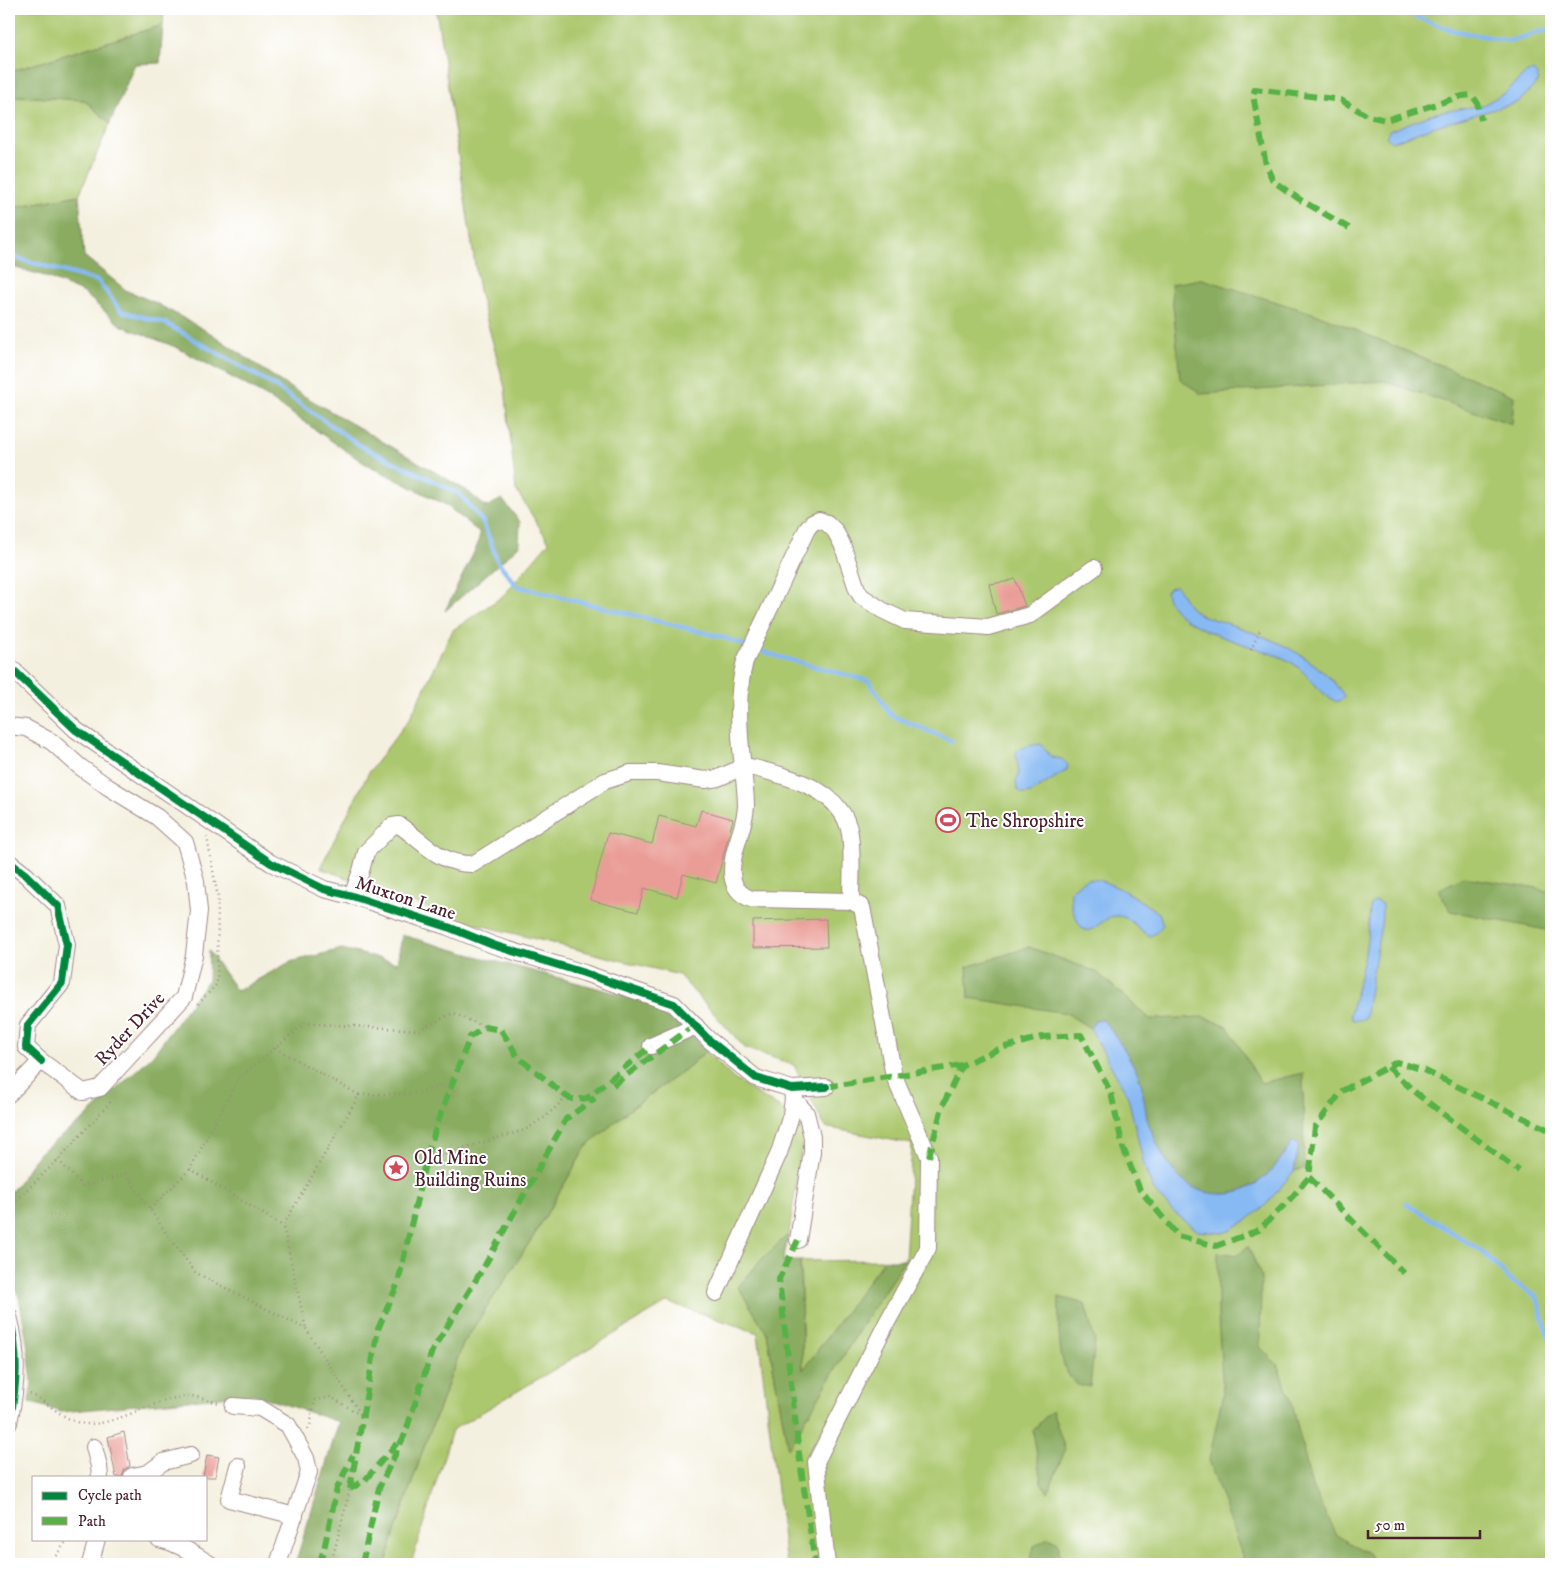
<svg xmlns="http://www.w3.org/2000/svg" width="1560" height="1573" font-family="'IM FELL DW Pica',serif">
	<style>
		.green { fill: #acc86e; stroke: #7b744c }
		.forest { fill: #89ac61; stroke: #6a6646 }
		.water { fill: #87b9f3; stroke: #686c8f }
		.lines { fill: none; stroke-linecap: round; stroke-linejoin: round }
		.stream { stroke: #87b9f3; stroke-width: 4.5 }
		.building { fill: #ea9c96 }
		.minor-casing { stroke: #9f8885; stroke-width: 18 }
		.path { stroke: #9f8885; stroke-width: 2.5; stroke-dasharray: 1 4; stroke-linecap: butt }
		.minor { stroke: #fff; stroke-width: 16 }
		.quiet { stroke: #57b146; stroke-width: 6; stroke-dasharray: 12 6; stroke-linecap: butt }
		.cycleway-casing { stroke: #fff; stroke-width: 11 }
		.cycleway { stroke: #00873e; stroke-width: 8 }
		.labels { text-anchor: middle; stroke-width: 4; stroke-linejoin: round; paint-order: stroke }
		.poi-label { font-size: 19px; fill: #4a1f2b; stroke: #fff; text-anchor: start }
		.street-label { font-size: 19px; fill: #4a1f2b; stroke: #fff }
	</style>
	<rect width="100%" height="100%" fill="#fff"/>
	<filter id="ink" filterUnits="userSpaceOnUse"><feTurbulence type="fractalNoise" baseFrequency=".02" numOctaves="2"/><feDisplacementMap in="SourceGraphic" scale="10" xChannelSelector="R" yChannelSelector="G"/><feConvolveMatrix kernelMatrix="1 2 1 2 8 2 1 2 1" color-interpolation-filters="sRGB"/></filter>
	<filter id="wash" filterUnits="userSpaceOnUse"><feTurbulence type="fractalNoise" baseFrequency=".0096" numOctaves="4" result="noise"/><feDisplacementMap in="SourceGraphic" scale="20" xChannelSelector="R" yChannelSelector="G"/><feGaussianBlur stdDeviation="1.12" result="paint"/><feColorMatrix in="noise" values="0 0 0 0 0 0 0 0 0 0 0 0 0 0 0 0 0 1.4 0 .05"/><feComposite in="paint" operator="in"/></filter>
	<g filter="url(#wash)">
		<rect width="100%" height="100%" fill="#f4f0df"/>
		<!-- green -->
		<g class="green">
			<path d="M9,9H164L163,25L9,72Z"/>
			<path d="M436,9H1535L1536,12L1537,9H1551V1564H786L758,1333L668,1302L452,1430L411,1564H386L393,1538L423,1450L463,1344L533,1237L586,1147L629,1110L686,1069L706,1051L734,1079L791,1115L804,1130L789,1234L763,1258L738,1287L767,1333L788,1448L866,1318L905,1260L912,1144L825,1127L794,1065L745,1048L679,975L460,920L320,868L369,772L410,718L453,630L503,596L549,542L516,490L505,388L479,291Z"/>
			<path d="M13,96L84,100L110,123L79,195L9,208V97Z"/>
			<path d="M884,1260L803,1371L800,1261Z"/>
		</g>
		<!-- forest -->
		<g class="forest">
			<path d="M163,25L160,63L135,64L110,123L84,100L19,96L9,99V72Z"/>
			<path d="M79,195L84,256L127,291L154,302L212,334L287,386L466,490L486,507L502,499L520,522L519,546L445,611L478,544L480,533L446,505L364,463L266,396L178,348L120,325L84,293L45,276L9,266V208Z"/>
			<path d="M1202,279L1322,316L1514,396L1512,424L1383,381L1201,394L1180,379L1171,284Z"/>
			<path d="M1463,877L1538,888L1551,893V931L1451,911L1438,890Z"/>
			<path d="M402,935L472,955L654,1003L699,1042L706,1051L686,1069L629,1110L586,1147L533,1237L463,1344L423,1450L393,1538L386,1564H295L339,1422L253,1394L61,1412L29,1402L32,1382L27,1342L19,1297L9,1276V1190L12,1191L39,1153L83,1120L153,1055L208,980L209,951L237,991L290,962L342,949L397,963Z"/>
			<path d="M1029,947L1097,972L1150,1019L1204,1017L1227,1026L1261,1083L1303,1073L1304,1169L1294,1171L1299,1147L1293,1141C1277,1166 1255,1194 1223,1194C1218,1194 1212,1195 1208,1194C1176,1188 1158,1152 1148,1124C1143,1108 1144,1090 1138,1075C1131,1056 1115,1036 1103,1020H1096L1090,1028L1066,1013L969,998L967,967Z"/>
			<path d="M789,1234L783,1261H800L803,1370L884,1260H905L866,1318L788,1449L767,1333L738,1287L763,1258Z"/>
			<path d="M1248,1246L1261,1276L1260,1347L1277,1364L1292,1403L1312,1487L1336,1535L1368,1553L1375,1564H1245L1209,1460L1223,1393L1218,1317V1252L1238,1255Z"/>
			<path d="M1059,1297L1085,1304L1095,1341L1090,1387C1086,1386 1081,1385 1078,1384C1055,1373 1059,1318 1059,1297Z"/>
			<path d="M1052,1410L1065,1450L1048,1493L1041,1482L1033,1430Z"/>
			<path d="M1048,1538L1058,1542L1061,1564H1029L1034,1546Z"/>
		</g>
		<!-- water -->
		<g class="water">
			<path d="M1533,71L1537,75L1539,81L1519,102L1436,126L1392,142L1386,137L1391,130L1436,113L1483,105L1506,92L1527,72Z"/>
			<path d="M1175,586C1181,590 1181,594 1185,600C1189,607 1194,611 1201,615C1253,632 1313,648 1345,697L1337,702C1320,695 1308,673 1291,662C1261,645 1171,632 1166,592L1169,588Z"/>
			<path d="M1041,744L1051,757L1062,759L1068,765L1067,770L1031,793L1023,794L1017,789L1016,782L1019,773L1016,752C1022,746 1033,745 1041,744Z"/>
			<path d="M1087,879C1111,879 1139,900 1159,913L1163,925L1157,932L1150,936C1138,931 1131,916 1117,916C1101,915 1088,946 1077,920C1072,911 1070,901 1071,890L1081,882Z"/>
			<path d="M1377,901L1382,904V919L1365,1018L1360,1020H1352L1350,1014C1361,977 1368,947 1370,908L1372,903Z"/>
			<path d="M1096,1020H1103C1116,1036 1129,1055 1138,1074C1144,1089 1144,1107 1148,1122C1150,1129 1154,1136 1157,1143C1171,1174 1188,1194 1224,1194C1256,1194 1277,1166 1293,1141L1299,1146L1294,1171L1265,1206L1246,1221L1223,1233L1198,1231L1171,1210L1153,1189L1145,1169L1128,1097L1090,1028Z"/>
		</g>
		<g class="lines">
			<!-- stream -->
			<g class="stream">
				<path d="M1396,9L1451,30L1510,41L1539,32L1551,29"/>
				<path d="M9,256L98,281L121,311L165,323L270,383L361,446L460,494L483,522L498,562L517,586L722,637L776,656L869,681L891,715L952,741"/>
				<path d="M1406,1203L1484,1253L1510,1280L1537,1297L1547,1332L1551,1339"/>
			</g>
		</g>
		<g id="blocks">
			<!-- building -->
			<g class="building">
				<path d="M1015,579L1025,606L996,614L989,584L1005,582Z"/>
				<path d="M701,810L733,819L716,883L683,874L677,897L644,888L638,912L590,900L608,833L652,844L659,816L696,826Z"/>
				<path d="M826,919L827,947L753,948V921Z"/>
				<path d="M124,1432L130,1466L125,1469L122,1477H116L108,1437Z"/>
				<path d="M207,1455L219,1457L215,1477H203Z"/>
			</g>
		</g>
	</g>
	<g filter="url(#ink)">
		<use href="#blocks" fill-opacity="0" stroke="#9f8885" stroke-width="1"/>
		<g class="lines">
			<defs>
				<g id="minor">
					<path d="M9,666L76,730L271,863L324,889L352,896L448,927L493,945L584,973L674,1004L708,1039L756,1078L792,1089L826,1087"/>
					<path d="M9,726L26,728L52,742L79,766L108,787L157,817L185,842L196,881L199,911L194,955L184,997L100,1088L83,1092L41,1061L9,1094"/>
					<path d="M9,862L26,875L58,906L67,945L62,983L28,1025L26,1047L41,1061"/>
					<path d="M352,896L361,871L366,852L392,826L399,825C424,842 440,865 473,864L605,781L630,773H657L705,780L718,778L743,767H750C787,776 843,789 850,834C853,853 851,881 851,901"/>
					<path d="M651,1046L696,1026"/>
					<path d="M792,1091L793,1098L806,1113L812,1137V1152L798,1240"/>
					<path d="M716,1293L779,1153L791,1115L793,1098"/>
					<path d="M9,1316C19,1354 17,1384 9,1423"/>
					<path d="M233,1406L260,1408L288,1425L306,1458L309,1472L278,1564"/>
					<path d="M94,1447L99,1466L100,1477"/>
					<path d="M238,1466L229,1499L295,1516"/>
					<path d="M132,1476L148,1473L163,1462L191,1455"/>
					<path d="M159,1539C180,1544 192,1553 210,1564"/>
					<path d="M90,1564L97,1539"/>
					<path d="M827,1564L816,1462L886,1324L928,1248L929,1157L894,1076L862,907L851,901L751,899C739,894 733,887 732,873C731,850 745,829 746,806C746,793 744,781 743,768C739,734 736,694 745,661L807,529L812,523L819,520L827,523L835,531L842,544L857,589L861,596L882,610L905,621L988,627L1030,615L1094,568"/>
				</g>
			</defs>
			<!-- minor casing -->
			<use href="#minor" class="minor-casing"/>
			<!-- path -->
			<g class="path">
				<path d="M1251,650L1260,630"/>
				<path d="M198,1004L217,984L218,898L207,837"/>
				<path d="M275,1048L359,1095L283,1226L306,1329"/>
				<path d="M359,1095L417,1093L452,1083"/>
				<path d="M426,1159L525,1130L545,1117L567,1097"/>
				<path d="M58,1160L83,1186L126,1174L164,1230L196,1273L306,1329L362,1416"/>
				<path d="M190,1169L283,1226"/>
				<path d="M9,1207L58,1160L113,1099"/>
				<path d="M150,1209L190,1169L238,1079L305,1023L419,1030L453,1013L485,1027"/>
				<path d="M30,1394C48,1402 61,1418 80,1423C112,1430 155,1397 189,1396C198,1396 209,1401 219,1403"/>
				<path d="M308,1429L310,1426L315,1400L331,1397L361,1415"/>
				<path d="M50,1564L68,1539"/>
				<path d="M331,1564L350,1489"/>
			</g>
			<!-- minor -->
			<use href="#minor" class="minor"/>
			<!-- quiet -->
			<g class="quiet">
				<path d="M1349,228L1299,199L1273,181L1266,165L1253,95L1255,89L1341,100L1368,116L1386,120L1462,96L1472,95L1477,102L1481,120"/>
				<path d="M1388,1067L1417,1094L1519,1171"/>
				<path d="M613,1085L689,1029"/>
				<path d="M826,1087L962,1065"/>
				<path d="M929,1157L942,1107L962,1065L1001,1048L1042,1037L1081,1035L1111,1093L1123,1148L1140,1190L1178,1236L1216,1246L1259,1230L1292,1197L1309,1177L1315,1127L1342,1091L1397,1062L1421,1069L1551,1131"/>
				<path d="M1309,1177L1404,1273"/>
				<path d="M798,1240L779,1279L799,1454L815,1564"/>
				<path d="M350,1489L378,1329L398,1283L426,1159L441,1112L470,1037L485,1027L501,1030L518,1057L567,1097L575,1100L587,1098L651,1046"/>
				<path d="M350,1489L365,1480L398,1442"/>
				<path d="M319,1564L324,1549L337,1488L353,1455"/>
				<path d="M362,1564L379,1488L405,1434L432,1351L485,1265L566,1119L595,1098"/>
			</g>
			<defs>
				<g id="cycleway">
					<path d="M9,666L76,730L271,863L324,889L352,896L448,927L493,945L584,973L674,1004L708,1039L756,1078L792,1089L826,1087"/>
					<path d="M9,862L26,875L58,906L67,945L62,983L28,1025L26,1047L41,1061"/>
					<path d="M9,1316C19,1354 17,1384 9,1423"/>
				</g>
			</defs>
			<!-- cycleway casing -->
			<use href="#cycleway" class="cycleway-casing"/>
			<!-- cycleway -->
			<use href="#cycleway" class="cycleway"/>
		</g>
	</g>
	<!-- icons -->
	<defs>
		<symbol id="stadium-ring" viewBox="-11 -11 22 22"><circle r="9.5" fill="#fff" stroke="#d1495b" stroke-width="1.5"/><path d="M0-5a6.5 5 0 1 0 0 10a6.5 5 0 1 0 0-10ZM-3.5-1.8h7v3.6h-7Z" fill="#d1495b"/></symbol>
		<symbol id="sight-ring" viewBox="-11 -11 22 22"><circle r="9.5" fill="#fff" stroke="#d1495b" stroke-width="1.5"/><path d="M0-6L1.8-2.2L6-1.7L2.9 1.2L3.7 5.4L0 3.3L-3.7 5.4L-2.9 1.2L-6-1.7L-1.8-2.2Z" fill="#d1495b"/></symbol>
	</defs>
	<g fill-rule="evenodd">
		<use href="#stadium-ring" x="934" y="806" width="28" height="28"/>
		<use href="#sight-ring" x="382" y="1154" width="28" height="28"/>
	</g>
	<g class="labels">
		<!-- poi labels -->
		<g class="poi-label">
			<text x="966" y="827">The Shropshire</text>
			<text x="414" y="1164">Old Mine<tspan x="414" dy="22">Building Ruins</tspan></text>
		</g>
		<!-- street labels -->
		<g class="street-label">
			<text transform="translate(406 897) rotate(18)" y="7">Muxton Lane</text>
			<text transform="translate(129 1028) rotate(-47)" y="7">Ryder Drive</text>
		</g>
	</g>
	<!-- margin -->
	<rect width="1560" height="1573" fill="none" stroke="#fff" stroke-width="30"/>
	<!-- legend -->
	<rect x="32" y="1476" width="175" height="65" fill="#ffffff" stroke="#b7a5aa"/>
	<rect x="42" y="1492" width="25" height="8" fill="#00873e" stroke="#b7a5aa"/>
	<text x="78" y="1500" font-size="15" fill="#4a1f2b">Cycle path</text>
	<rect x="42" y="1517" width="25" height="8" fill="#57b146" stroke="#b7a5aa"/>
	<text x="78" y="1526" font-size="15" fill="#4a1f2b">Path</text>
	<!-- scale -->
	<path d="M1368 1530v8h112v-8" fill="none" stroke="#4a1f2b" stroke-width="2.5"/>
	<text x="1375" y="1530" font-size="15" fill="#4a1f2b" stroke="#ffffff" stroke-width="4" paint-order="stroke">50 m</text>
</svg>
